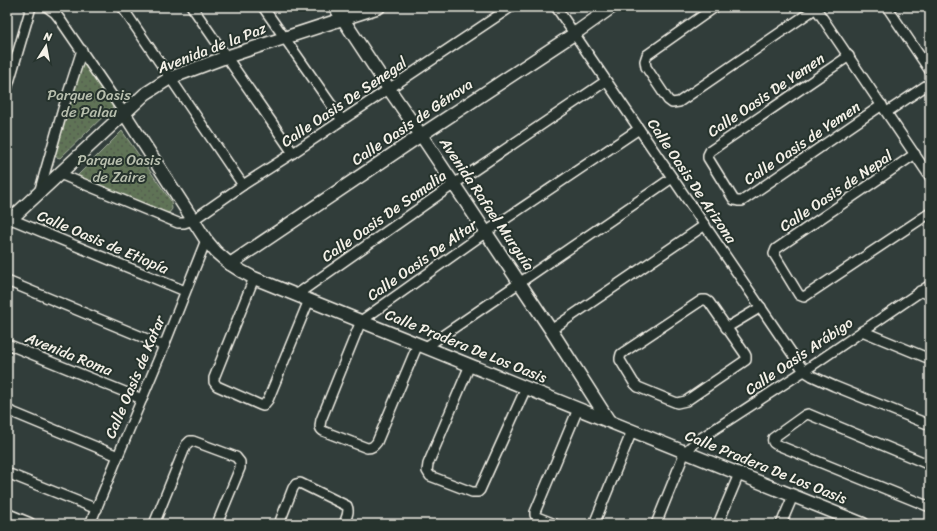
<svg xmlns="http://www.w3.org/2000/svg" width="937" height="531" font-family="Sriracha,sans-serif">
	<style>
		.grass { fill: url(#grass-dots); stroke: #aab2a0 }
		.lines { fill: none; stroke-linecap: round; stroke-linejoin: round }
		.street-casing { stroke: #f4f1e8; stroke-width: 12 }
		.secondary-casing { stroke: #f4f1e8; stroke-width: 15 }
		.street { stroke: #26332d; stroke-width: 9 }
		.secondary { stroke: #26332d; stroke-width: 12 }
		.labels { text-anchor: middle; stroke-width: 4; stroke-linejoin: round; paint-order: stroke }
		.street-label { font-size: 15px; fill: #f4f1e8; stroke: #26332d }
		.park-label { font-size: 15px; fill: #b8bfae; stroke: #26332d }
	</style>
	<defs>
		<pattern id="grass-dots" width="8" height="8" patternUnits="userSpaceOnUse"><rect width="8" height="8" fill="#5f7357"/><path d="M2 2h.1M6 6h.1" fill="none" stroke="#535b4e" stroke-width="1.8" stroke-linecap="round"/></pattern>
	</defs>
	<rect width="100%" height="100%" fill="#313d3a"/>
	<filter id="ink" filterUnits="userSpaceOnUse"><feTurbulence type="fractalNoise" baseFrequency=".025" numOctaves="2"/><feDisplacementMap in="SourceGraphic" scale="8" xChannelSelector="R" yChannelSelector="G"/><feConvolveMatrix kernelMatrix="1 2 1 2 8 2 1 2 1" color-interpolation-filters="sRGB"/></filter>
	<g filter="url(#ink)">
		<!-- grass -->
		<g class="grass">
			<path d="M82,60L114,106L60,158L53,156Z"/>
			<path d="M122,131L171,201L172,209L169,213L162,212L76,177Z"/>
		</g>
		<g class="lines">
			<defs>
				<g id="street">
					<path d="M47,7L55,13L59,18L124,113"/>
					<path d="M122,7L243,185"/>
					<path d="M192,7L293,153"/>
					<path d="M263,7L342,120"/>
					<path d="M556,7L804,371L812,376L834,386L930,425"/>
					<path d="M715,7L647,55L645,61L646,67L668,100L672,103L679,102L816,8"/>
					<path d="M815,7L930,177"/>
					<path d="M887,7L930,71"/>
					<path d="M849,56L710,151L708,155V158L734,200L738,201H742L882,105"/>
					<path d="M7,89L31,7"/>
					<path d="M887,112L930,83"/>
					<path d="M915,154L776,249L774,254L799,295L804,297L930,213"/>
					<path d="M59,174L67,177L178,223H184L193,220L243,185L293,153L511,7"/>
					<path d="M39,193L63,109L82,50"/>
					<path d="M11,219L185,291"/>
					<path d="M254,278L214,378V382L217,386L260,405L263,406L268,400L309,300"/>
					<path d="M7,281L164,346"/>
					<path d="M920,291L930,295"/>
					<path d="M296,295L454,184L606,81"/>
					<path d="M702,300H706L709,302L745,354L746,356V360L686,401L677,403L672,401L638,387L634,383L620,360V358L621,354Z"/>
					<path d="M726,328L761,307"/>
					<path d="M551,330L705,225"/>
					<path d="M862,331L930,359"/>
					<path d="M7,344L142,399"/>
					<path d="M418,344L377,442C374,446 372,448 367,448L323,431C319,428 320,425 321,420L361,321L486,232L639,129"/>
					<path d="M426,347L672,178"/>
					<path d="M470,365L428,464L427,471L430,476L472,492H478L480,490L526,388"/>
					<path d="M7,410L118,456"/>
					<path d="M930,465L808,414L805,415L773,438C772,441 773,443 775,444L930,507"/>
					<path d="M7,473L97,509"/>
					<path d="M90,524L118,456L164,346L206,240"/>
					<path d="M154,524L186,445L190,441H193L236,457L240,462V468L217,524"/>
					<path d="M279,524L293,488L296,484L300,483L347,506C350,512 346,518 344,524"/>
					<path d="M555,524L537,517L535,515V512L578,409"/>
					<path d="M594,524L632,431"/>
					<path d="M656,524L685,452L698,440L804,371L930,285"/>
					<path d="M718,524L739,474"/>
					<path d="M781,524L793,496"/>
				</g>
				<g id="secondary">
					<path d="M335,7L389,89L421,135L551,330L609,421"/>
					<path d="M124,113L206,240L216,252L230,264L241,271L254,278L863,524"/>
					<path d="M7,220L11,219L145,94L170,78L226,57L379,7"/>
					<path d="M230,264L421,135L574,34L612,7"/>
					<path d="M7,515L29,524"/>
				</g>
			</defs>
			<!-- street casing -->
			<use href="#street" class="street-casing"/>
			<!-- secondary casing -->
			<use href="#secondary" class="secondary-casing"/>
			<!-- street -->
			<use href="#street" class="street"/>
			<!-- secondary -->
			<use href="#secondary" class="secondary"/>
		</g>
	</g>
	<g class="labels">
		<!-- street labels -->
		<g class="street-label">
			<text transform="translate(212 48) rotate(-21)" y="5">Avenida de la Paz</text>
			<text transform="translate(766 95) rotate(-34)" y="5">Calle Oasis De Yemen</text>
			<text transform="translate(344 102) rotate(-34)" y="5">Calle Oasis De Senegal</text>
			<text transform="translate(412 122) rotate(-34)" y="5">Calle Oasis de Génova</text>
			<text transform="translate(802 143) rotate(-34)" y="5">Calle Oasis de Yemen</text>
			<text transform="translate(692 181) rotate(56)" y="5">Calle Oasis De Arizona</text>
			<text transform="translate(836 191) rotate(-34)" y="5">Calle Oasis de Nepal</text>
			<text transform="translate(487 204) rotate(56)" y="5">Avenida Rafael Murguía</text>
			<text transform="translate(384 216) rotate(-35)" y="5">Calle Oasis De Somalia</text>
			<text transform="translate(103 242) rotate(23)" y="5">Calle Oasis de Etiopía</text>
			<text transform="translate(422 260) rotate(-35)" y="5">Calle Oasis De Altar</text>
			<text transform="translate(466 346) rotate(22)" y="5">Calle Pradera De Los Oasis</text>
			<text transform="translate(69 354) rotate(22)" y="5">Avenida Roma</text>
			<text transform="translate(799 356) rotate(-34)" y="5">Calle Oasis Arábigo</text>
			<text transform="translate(135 377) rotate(-67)" y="5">Calle Oasis de Katar</text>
			<text transform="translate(766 467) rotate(22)" y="5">Calle Pradera De Los Oasis</text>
		</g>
		<!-- park labels -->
		<g class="park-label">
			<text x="89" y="100">Parque Oasis<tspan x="89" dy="17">de Palau</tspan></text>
			<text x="119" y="165">Parque Oasis<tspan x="119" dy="17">de Zaire</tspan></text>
		</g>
	</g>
	<!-- margin -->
	<rect width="937" height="531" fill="none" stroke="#26332d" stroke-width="24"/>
	<rect x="12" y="12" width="913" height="507" fill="none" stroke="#f4f1e8" stroke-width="1.5" filter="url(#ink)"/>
	<!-- north arrow -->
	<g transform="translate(46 46) rotate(11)" stroke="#26332d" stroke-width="3" paint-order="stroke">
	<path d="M0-3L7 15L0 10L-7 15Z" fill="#f4f1e8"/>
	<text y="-6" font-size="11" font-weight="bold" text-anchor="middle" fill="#f4f1e8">N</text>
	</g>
</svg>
